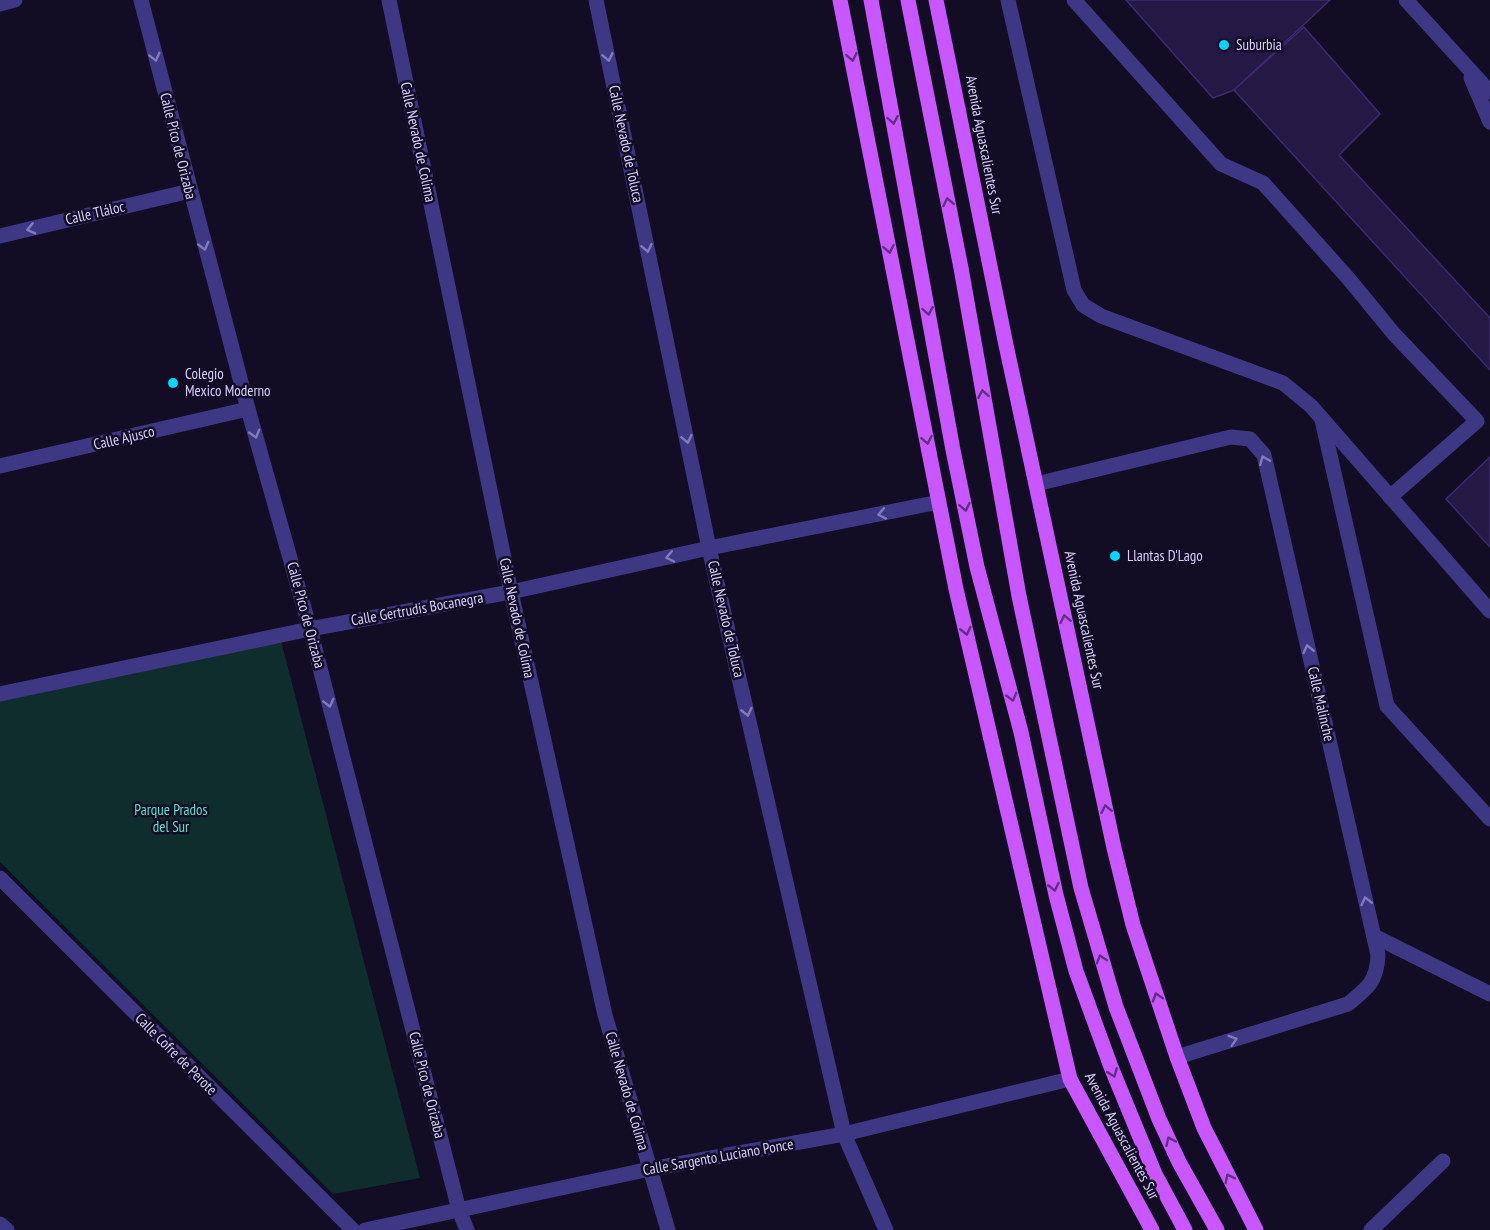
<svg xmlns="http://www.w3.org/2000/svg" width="1490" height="1230" font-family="'PT Sans Narrow',sans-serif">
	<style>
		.green { fill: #102d2e }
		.building { fill: #241945; stroke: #3c2a72; stroke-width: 1.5 }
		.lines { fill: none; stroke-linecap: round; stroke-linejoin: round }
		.service { stroke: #3e3784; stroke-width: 15 }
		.minor { stroke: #3e3784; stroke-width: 15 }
		.tertiary { stroke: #3e3784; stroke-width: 15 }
		.primary { stroke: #c957ff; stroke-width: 15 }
		.oneway { stroke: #837cbb }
		.oneway2 { stroke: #642e87 }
		.poi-dot { fill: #00d5fb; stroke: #120d24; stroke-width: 2 }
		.labels { text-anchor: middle; stroke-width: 5; stroke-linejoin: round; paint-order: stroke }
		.poi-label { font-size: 15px; fill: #d8d0ff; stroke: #120d24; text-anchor: start }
		.street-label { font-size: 15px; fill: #d8d0ff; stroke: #120d24 }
		.park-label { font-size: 15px; fill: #58e3c8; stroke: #120d24 }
	</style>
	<rect width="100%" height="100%" fill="#120d24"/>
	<!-- green -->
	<path class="green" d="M281,641L420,1178L333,1194L0,862V698Z"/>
	<!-- building -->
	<g class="building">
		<path d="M1126,0H1330L1234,90L1213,98Z"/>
		<path d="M1304,27L1380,114L1339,155L1490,318V370L1234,90Z"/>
		<path d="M1490,457V547L1446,499Z"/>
	</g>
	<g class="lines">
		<!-- service -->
		<g class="service">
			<path d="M1008,0L1074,290L1083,305L1101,316L1283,383L1311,406L1490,611"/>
			<path d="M1074,0L1221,164L1263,183L1348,278L1394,334L1477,421L1390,497"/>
			<path d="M1406,0L1490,92"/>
			<path d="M1471,78L1490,122"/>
			<path d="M1322,420L1387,706L1490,819"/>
			<path d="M1374,936L1490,994"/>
			<path d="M1371,1230L1443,1161"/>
		</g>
		<!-- minor -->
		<g class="minor">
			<path d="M141,0L248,409L310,629L459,1210L467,1230"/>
			<path d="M389,0L511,592L605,1015L668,1230"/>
			<path d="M596,0L709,548L844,1134L886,1230"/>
			<path d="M0,236L190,191"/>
			<path d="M0,466L248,409"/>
			<path d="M1036,484L1231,437L1250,439L1264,455L1378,955C1377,981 1368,988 1348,1004L1177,1057"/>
			<path d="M0,694L310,629L511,592L709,548L939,502"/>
			<path d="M0,878L353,1230"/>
			<path d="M0,1224L7,1230"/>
			<path d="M365,1230L650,1169L844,1134L1070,1079"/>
		</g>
		<!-- tertiary -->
		<path class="tertiary" d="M0,4L15,0"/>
		<!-- primary -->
		<g class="primary">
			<path d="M840,0L956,589L1070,1079L1152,1230"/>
			<path d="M871,0L953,450L977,567L1021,732L1056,895L1076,971L1111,1067L1155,1174L1185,1230"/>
			<path d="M908,0L961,268L1019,596L1081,888L1116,1007L1159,1119L1179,1162L1217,1230"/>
			<path d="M936,0L1006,345L1114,848L1133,925L1177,1057L1204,1128L1256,1230"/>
		</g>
	</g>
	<!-- one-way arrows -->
	<defs><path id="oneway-chevron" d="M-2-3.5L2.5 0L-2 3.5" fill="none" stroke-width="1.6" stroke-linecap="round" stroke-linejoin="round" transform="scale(1.5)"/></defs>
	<g class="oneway">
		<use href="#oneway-chevron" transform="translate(155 57) rotate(76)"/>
		<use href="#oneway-chevron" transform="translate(608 57) rotate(78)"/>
		<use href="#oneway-chevron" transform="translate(31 229) rotate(167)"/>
		<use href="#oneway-chevron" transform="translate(204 246) rotate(75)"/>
		<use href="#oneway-chevron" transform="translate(647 248) rotate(78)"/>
		<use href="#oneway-chevron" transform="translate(255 434) rotate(74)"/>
		<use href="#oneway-chevron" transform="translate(687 439) rotate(78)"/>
		<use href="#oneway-chevron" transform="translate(1264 460) rotate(-112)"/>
		<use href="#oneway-chevron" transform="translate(882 514) rotate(169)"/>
		<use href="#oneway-chevron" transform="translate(670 557) rotate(168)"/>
		<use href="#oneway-chevron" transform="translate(1308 649) rotate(-103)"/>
		<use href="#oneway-chevron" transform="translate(329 703) rotate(76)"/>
		<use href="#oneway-chevron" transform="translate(747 712) rotate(77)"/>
		<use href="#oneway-chevron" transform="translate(1366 901) rotate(-103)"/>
		<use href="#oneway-chevron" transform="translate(1233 1040) rotate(-17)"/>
	</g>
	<g class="oneway2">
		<use href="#oneway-chevron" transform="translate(852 57) rotate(79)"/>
		<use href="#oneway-chevron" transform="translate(893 120) rotate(80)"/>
		<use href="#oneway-chevron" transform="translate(948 202) rotate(-101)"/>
		<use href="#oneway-chevron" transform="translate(889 249) rotate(79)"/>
		<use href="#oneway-chevron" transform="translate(928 311) rotate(80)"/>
		<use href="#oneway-chevron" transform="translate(983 394) rotate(-100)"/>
		<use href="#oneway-chevron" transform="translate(927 440) rotate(79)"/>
		<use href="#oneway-chevron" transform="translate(965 507) rotate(78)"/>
		<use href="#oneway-chevron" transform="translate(1065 619) rotate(-102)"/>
		<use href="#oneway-chevron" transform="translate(966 631) rotate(77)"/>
		<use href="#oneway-chevron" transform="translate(1012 697) rotate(75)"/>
		<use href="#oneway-chevron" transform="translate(1106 809) rotate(-102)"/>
		<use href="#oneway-chevron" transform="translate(1054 887) rotate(77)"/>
		<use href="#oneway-chevron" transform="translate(1101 959) rotate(-107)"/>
		<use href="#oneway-chevron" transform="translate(1157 997) rotate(-108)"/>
		<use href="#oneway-chevron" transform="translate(1113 1073) rotate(69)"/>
		<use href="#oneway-chevron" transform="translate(1170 1141) rotate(-114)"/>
		<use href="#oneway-chevron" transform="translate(1229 1178) rotate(-117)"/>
	</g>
	<!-- markers -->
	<g class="poi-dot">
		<circle cx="1224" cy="45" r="6"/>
		<circle cx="173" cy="383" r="6"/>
		<circle cx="1115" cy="556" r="6"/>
	</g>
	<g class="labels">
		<!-- poi labels -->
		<g class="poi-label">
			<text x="1236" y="50">Suburbia</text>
			<text x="185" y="379">Colegio<tspan x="185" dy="17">Mexico Moderno</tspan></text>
			<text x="1127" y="561">Llantas D'Lago</text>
		</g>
		<!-- street labels -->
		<g class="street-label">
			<text transform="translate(418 142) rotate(78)" y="5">Calle Nevado de Colima</text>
			<text transform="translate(626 144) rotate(78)" y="5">Calle Nevado de Toluca</text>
			<text transform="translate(984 145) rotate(79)" y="5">Avenida Aguascalientes Sur</text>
			<text transform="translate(178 146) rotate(76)" y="5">Calle Pico de Orizaba</text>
			<text transform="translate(95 213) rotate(-13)" y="5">Calle Tláloc</text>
			<text transform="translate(124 438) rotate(-13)" y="5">Calle Ajusco</text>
			<text transform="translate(417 609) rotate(-10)" y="5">Calle Gertrudis Bocanegra</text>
			<text transform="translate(306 615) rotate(75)" y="5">Calle Pico de Orizaba</text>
			<text transform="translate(517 618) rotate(78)" y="5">Calle Nevado de Colima</text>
			<text transform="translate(726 619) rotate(77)" y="5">Calle Nevado de Toluca</text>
			<text transform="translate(1084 620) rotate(78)" y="5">Avenida Aguascalientes Sur</text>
			<text transform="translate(1321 704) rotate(77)" y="5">Calle Malinche</text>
			<text transform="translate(176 1054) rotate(45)" y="5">Calle Cofre de Perote</text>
			<text transform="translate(427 1085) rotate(76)" y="5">Calle Pico de Orizaba</text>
			<text transform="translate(627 1091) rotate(74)" y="5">Calle Nevado de Colima</text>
			<text transform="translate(1122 1136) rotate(62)" y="5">Avenida Aguascalientes Sur</text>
			<text transform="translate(718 1157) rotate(-10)" y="5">Calle Sargento Luciano Ponce</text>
		</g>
		<!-- park labels -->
		<g class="park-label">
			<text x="171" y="815">Parque Prados<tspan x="171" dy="17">del Sur</tspan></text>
		</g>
	</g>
</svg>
